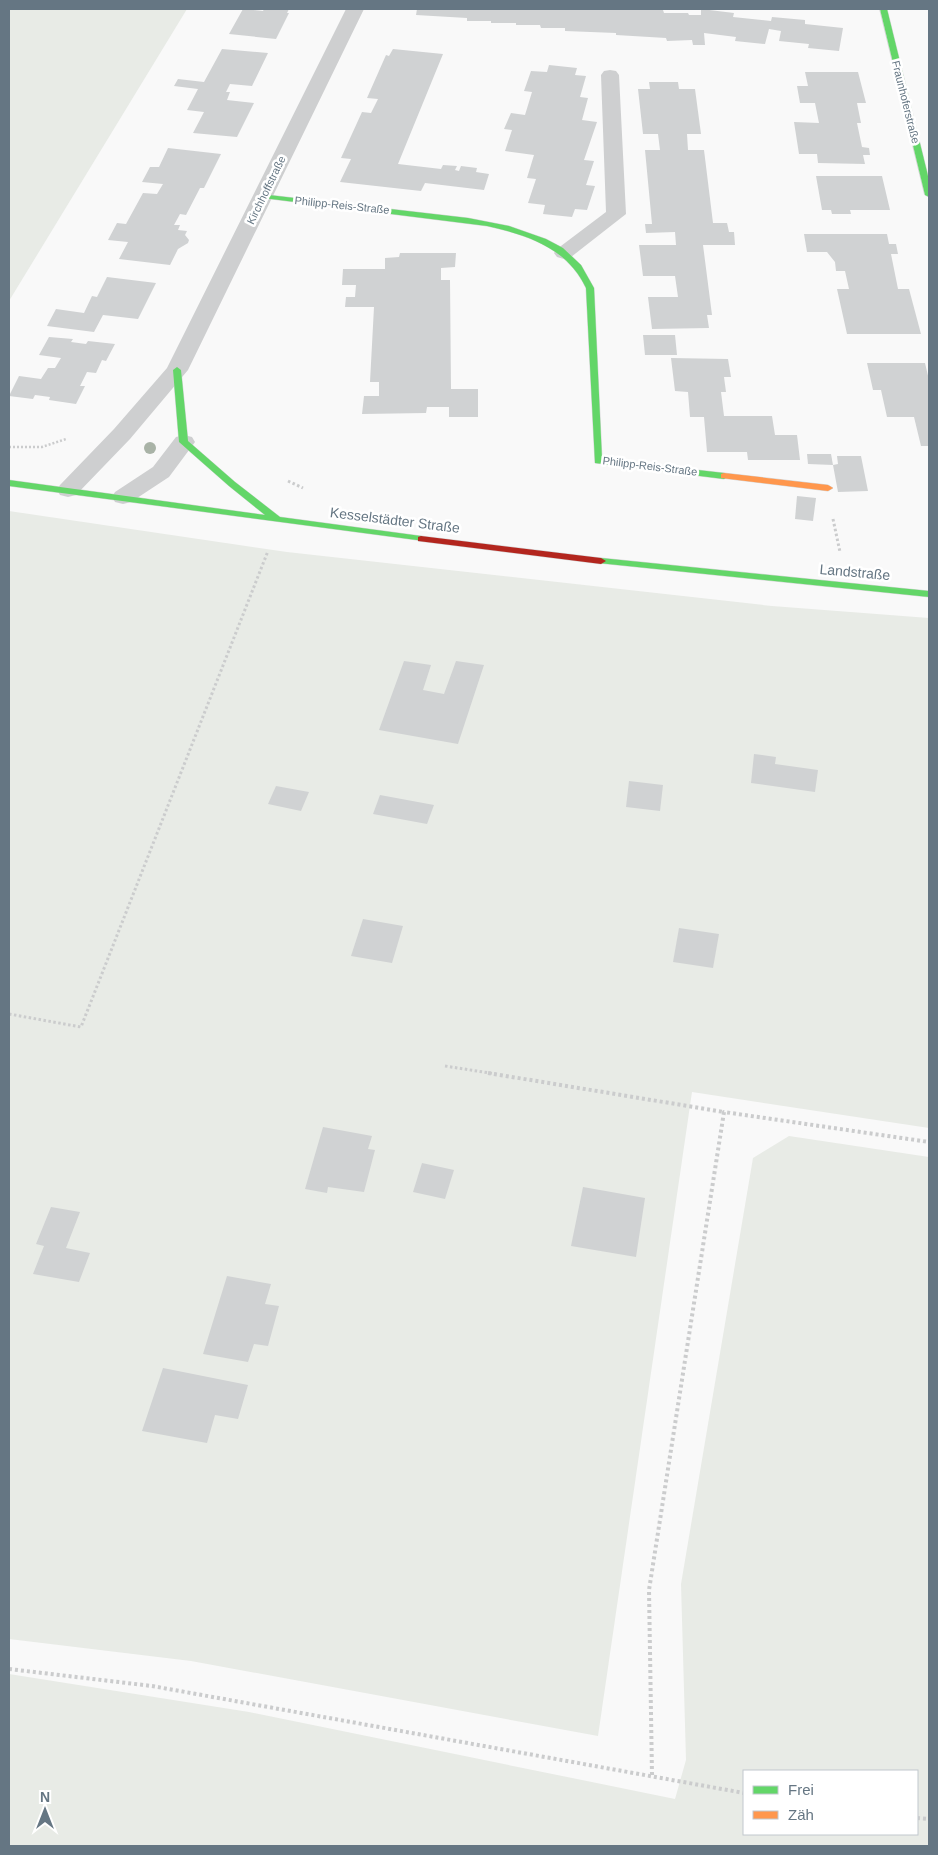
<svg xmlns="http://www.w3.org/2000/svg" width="938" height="1855" font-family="Helvetica,sans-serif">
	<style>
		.green { fill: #e8ebe6; fill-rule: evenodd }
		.building { fill: #d0d2d3 }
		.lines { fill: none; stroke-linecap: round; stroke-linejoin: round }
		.fast-casing { stroke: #d5d6d7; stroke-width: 1 }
		.slow-casing { stroke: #d5d6d7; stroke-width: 1 }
		.jam-casing { stroke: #d5d6d7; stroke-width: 1 }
		.path-far2 { stroke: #cbcccd; stroke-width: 2.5; stroke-dasharray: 2 2; stroke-linecap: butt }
		.path-far1 { stroke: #cbcccd; stroke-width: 3; stroke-dasharray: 2.5 2.5; stroke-linecap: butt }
		.path { stroke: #cbcccd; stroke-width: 4; stroke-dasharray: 3 3; stroke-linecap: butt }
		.street { fill: #cecfd0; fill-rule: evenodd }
		.fast { fill: #63d668; fill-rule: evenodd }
		.slow { fill: #ff974d; fill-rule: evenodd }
		.jam { fill: #b3261e; fill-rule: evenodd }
		.tree { fill: #a9b3a7 }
		.labels { text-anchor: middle; stroke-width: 5; stroke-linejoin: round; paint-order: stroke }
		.far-street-label { font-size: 11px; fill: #657683; stroke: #fff }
		.street-label { font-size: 14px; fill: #657683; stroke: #fff }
	</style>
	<rect width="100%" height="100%" fill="#f9f9f9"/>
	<!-- green -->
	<g class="green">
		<path d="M9,9H187L9,301Z"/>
		<path d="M9,511L287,552L772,606L929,618V1128L692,1092L598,1736L191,1661L9,1639Z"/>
		<path d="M789,1136L929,1157V1846H9V1674L249,1712L675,1799L686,1760L681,1584L753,1158ZM744,1771H917V1834H744Z"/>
	</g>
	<!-- building -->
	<g class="building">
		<path d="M243,9L263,11L264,9H289L287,13H289L276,39L229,34Z"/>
		<path d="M417,9H638L663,10L664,13H688L689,15H701V9L734,13L733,17L771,21L772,17L805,20V24L843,28L839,51L808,48L809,44L779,41L781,31L769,29L765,44L735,41L736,37L704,33L705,45H693L692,40L667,41L666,38L616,35V33L565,31V28H541L540,25H516V23H491V21H467V18L416,15Z"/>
		<path d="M222,49L268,53L252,86L230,84L226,92H230L227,100L254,103L237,137L193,133L204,112L187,110L198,89L174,86L178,79L204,82Z"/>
		<path d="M393,49L443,54L398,164L441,169L443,165L457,166L455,170L459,171L461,166L477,168L476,172L489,174L484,190L425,183L421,191L340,182L351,159L341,158L362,112L371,113L378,99L367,98L386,55L389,56Z"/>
		<path d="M549,65L577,68L575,75L586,76L580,97L588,98L582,120L597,122L584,160L594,161L586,185L595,186L587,210L575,209L572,217L543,214L545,205L528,203L536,179L527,178L534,155L505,151L512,130L504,129L511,113L525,115L532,92L524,91L531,71L547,72Z"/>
		<path d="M805,72H858L866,103H857L861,123H857L862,147L869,148L870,155H863L865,164L818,163L817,154H799L794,122L819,123L815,103H800L797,86H808Z"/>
		<path d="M649,82H678L679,89H695L701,134H687L688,150H704L713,223H727L729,232H734L735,245H703L712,315H707L709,328L652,329L648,297H678L675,276H643L639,245H676L675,232L646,233L645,224H652L645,150H660L658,134H643L638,89H650Z"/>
		<path d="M168,148L221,154L204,188H200L186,215L180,214L174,225H180L178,230L187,231L185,235L189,240L188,243L178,249L170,265L119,259L128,242L108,240L117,223L126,224L143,193L157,194L163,184L142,182L150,167H159Z"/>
		<path d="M816,176H882L890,210H850L851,214H832L831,210H822Z"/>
		<path d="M804,234H887L889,244H896L898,254H891L898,289H909L921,334H847L837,289H849L845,271H836L835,262L827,252H807Z"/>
		<path d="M400,253H456L455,267L441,268V280H450L451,389H478V417H449V407H427L426,413L362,414L364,396H379V382H370L374,307H345L346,297H355L356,285H342L343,269H385V258L399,257Z"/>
		<path d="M107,277L156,283L138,319L103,315L94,332L47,326L56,309L84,313L92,296L97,297Z"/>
		<path d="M643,335H675L677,355H645Z"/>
		<path d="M49,337L73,339L71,342L86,344L88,341L115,344L106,361L102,360L96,373L87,372L80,386H85L76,404L49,400L50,397L35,395L33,399L9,396L19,376L41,379L48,368H55L61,358L39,355Z"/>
		<path d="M671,358L728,359L731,377H724L726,392H721L724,416H772L775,435H797L800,460H748L747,452H707L704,417H690L688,392L675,391Z"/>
		<path d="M867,363H925L929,380V446H921L914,417H887L881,390H873Z"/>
		<path d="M807,454H831L833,465L808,464Z"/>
		<path d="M837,456H861L868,491L838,492L833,465L838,464Z"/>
		<path d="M797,496L816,498L813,521L795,519Z"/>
		<path d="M404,661L431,665L423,690L444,694L456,661L484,665L458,744L379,730Z"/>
		<path d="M754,754L776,757L775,764L818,770L815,792L751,783Z"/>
		<path d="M629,781L663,785L660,811L626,807Z"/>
		<path d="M276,786L309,792L301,811L268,804Z"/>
		<path d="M380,795L434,805L427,824L373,814Z"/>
		<path d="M363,919L403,926L392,963L351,956Z"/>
		<path d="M679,928L719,934L713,968L673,962Z"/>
		<path d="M323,1127L372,1136L368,1149L375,1150L364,1192L328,1187L327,1193L305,1189Z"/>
		<path d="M422,1163L454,1170L445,1199L413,1192Z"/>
		<path d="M583,1187L645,1198L636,1257L571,1246Z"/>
		<path d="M51,1207L80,1212L66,1248L90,1253L79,1282L33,1274L44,1246L36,1244Z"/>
		<path d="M227,1276L271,1284L265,1304L279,1306L268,1346L254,1344L248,1362L203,1354Z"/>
		<path d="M163,1368L248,1385L238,1419L215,1415L207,1443L142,1431Z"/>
	</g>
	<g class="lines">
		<defs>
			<g id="fast">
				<path d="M880,9H887L929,180V197L925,195Z"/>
				<path d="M260,194L468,218L509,226L546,239L563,248L581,265L594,288L602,459L724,473L729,476L724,479L595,463L586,288C567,248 528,235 487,226L263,198H260Z"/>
				<path d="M177,367L181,370L188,441L235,482L280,517L421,536L426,539L424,541L9,486V480L265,515L229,486L179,442L173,370Z"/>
				<path d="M601,558L929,591V597L598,563L596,561L598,559Z"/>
			</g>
			<path id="slow" d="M724,473L828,485L833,488L828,491L721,478V474Z"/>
			<path id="jam" d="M421,536L601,558L606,561L601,564L418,541V537Z"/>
		</defs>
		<!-- fast casing -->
		<use href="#fast" class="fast-casing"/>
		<!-- slow casing -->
		<use href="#slow" class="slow-casing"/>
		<!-- jam casing -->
		<use href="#jam" class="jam-casing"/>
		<!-- path-far2 -->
		<path class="path-far2" d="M9,447H42L66,439"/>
		<!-- path-far1 -->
		<g class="path-far1">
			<path d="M288,481L303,488"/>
			<path d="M833,519L840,552"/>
			<path d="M9,1014L81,1027L268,551"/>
			<path d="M445,1066L496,1074"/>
		</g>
		<!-- path -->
		<g class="path">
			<path d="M488,1073L724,1112"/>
			<path d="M9,1669L152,1686L744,1793"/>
			<path d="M652,1775L649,1590L724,1112L929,1142"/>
			<path d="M917,1818L929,1819"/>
		</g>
		<!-- street -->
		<g class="street">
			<path d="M346,9H364L188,370L130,439L76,495L68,497L60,495L57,490L60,485L114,429L167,368Z"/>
			<path d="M610,70L616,71L619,75L626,214L571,257L564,259L557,257L554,253L557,249L606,212L601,75L604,71Z"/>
			<path d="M184,435L192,437L195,442L169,477L131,502L123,504L115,502L112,497L115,492L153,467L176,437Z"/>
		</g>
		<!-- fast -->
		<use href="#fast" class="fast"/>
		<!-- slow -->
		<use href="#slow" class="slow"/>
		<!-- jam -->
		<use href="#jam" class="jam"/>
	</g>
	<!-- trees -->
	<circle class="tree" cx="150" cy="448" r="6"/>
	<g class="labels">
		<!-- far-street labels -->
		<g class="far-street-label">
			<text transform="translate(906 102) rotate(76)" y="4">Fraunhoferstraße</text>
			<text transform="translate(266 190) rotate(-64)" y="4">Kirchhoffstraße</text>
			<text transform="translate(342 205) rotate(6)" y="4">Philipp-Reis-Straße</text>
			<text transform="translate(650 466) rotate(7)" y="4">Philipp-Reis-Straße</text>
		</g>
		<!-- street labels -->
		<g class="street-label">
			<text transform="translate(395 520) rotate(7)" y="5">Kesselstädter Straße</text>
			<text transform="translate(855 572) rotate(5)" y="5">Landstraße</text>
		</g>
	</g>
	<!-- border -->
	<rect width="938" height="1855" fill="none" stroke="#657683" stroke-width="20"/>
	<!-- legend -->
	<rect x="743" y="1770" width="175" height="65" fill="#ffffff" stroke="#c1c8cd"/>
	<rect x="753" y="1786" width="25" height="8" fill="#63d668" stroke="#c1c8cd"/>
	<text x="788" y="1795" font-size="15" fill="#657683">Frei</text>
	<rect x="753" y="1811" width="25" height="8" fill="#ff974d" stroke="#c1c8cd"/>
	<text x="788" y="1820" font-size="15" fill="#657683">Zäh</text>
	<!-- north arrow -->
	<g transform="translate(45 1810)" stroke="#ffffff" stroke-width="4" paint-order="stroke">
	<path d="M0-4L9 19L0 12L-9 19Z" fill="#657683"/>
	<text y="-8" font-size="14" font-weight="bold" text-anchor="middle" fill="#657683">N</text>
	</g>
</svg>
